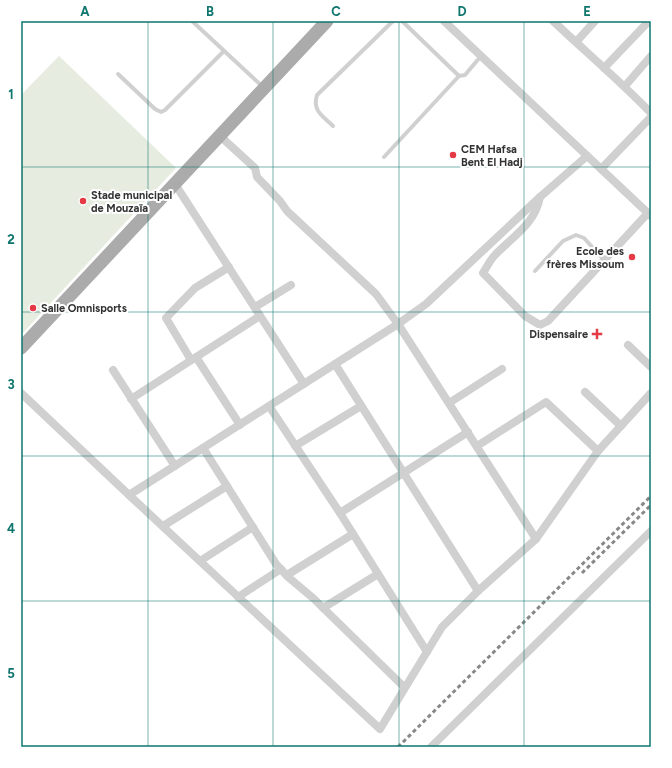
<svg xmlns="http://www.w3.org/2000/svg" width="672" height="768" font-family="Figtree,sans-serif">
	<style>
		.green { fill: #e6ecdf }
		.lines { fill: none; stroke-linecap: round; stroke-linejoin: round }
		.service { stroke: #d0d0d0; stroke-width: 4 }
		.minor { stroke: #d0d0d0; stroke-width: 8 }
		.primary { stroke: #ababab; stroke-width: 13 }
		.rail { stroke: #888; stroke-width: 3; stroke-dasharray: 4 3; stroke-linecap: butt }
		.grid { fill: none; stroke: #0f766e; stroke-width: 1; stroke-opacity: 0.55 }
		.poi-dot { fill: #e63946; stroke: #fff; stroke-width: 1.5 }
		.labels { text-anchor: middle; stroke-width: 4; stroke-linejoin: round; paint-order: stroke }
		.poi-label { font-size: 11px; font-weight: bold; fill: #333; stroke: #fff; text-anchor: start }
		.neatline { fill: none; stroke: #0f766e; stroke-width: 1.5 }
		.grid-label { font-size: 13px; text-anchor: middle; font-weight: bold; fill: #0f766e }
	</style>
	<rect width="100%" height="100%" fill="#fff"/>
	<!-- green -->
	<path class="green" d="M59,56L176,168L21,335V95Z"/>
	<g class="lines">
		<!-- service -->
		<g class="service">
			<path d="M192,21L263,87"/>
			<path d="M402,21L459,76L465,75L481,56"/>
			<path d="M118,74L155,109L161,112L165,110L224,51"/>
			<path d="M333,126C323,116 312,111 317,95L393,21"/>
			<path d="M384,157L459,76"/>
			<path d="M535,271L563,241L576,235L584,238L604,260"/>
		</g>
		<!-- minor -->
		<g class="minor">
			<path d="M444,21L651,216"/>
			<path d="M553,21C586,52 620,81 651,113"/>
			<path d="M576,42L595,21"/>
			<path d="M604,68L649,21"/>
			<path d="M625,86L651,56"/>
			<path d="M220,136L255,168L257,177L280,201L287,211L376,294L398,324L536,539"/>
			<path d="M601,169L651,117"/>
			<path d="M175,184L304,384"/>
			<path d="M540,197C535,224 513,236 495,255C490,260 487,267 483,273L525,316L540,325L548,321L648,213"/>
			<path d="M255,307L291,285"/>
			<path d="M628,345L651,367"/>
			<path d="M196,357L240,425"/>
			<path d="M191,360L166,318L195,288L229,267"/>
			<path d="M335,364L478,591"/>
			<path d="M113,370L175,466"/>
			<path d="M585,392L621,426"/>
			<path d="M21,393L129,495L380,729L442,627L478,591L536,539L598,451L651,393"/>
			<path d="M131,399L260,316"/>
			<path d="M449,403L502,369"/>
			<path d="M269,406L340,513L427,652"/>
			<path d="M295,446L361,406"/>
			<path d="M477,446L546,402L598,451"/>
			<path d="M203,448L276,564L288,577L313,598L404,687"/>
			<path d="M129,495L398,324L426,304L540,197L587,156"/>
			<path d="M340,513L468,432"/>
			<path d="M163,526L227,486"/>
			<path d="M200,561L253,527"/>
			<path d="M287,575L353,534"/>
			<path d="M238,597L281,569"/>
			<path d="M323,608L378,574"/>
			<path d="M431,747L651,531"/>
		</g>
		<!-- primary -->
		<path class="primary" d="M21,348L327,21"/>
		<!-- rail -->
		<g class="rail">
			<path d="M582,573L651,505"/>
			<path d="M398,747L651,496"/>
		</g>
	</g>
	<!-- grid -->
	<path class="grid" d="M148,21V747M273,21V747M399,21V747M524,21V747M21,167H651M21,312H651M21,456H651M21,601H651"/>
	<!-- markers -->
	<g class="poi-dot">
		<circle cx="453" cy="155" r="4"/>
		<circle cx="83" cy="201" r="4"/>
		<circle cx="632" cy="257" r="4"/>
		<circle cx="33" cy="308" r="4"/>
		<path d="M595 328h4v4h4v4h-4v4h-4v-4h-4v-4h4z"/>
	</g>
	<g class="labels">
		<!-- poi labels -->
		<g class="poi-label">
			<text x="461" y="153">CEM Hafsa<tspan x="461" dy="13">Bent El Hadj</tspan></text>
			<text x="91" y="199">Stade municipal<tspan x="91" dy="13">de Mouzaïa</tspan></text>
			<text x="624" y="255" text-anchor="end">Ecole des<tspan x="624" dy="13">frères Missoum</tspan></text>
			<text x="41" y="312">Salle Omnisports</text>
			<text x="588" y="338" text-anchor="end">Dispensaire</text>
		</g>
	</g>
	<!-- border -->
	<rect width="672" height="768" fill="none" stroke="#ffffff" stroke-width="44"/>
	<rect x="22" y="22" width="628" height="724" class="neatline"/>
	<g class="grid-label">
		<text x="85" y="16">A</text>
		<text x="210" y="16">B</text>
		<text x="336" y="16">C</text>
		<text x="462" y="16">D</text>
		<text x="587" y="16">E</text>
		<text x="11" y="99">1</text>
		<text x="11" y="244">2</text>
		<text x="11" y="389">3</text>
		<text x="11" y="533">4</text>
		<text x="11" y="678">5</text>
	</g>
</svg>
